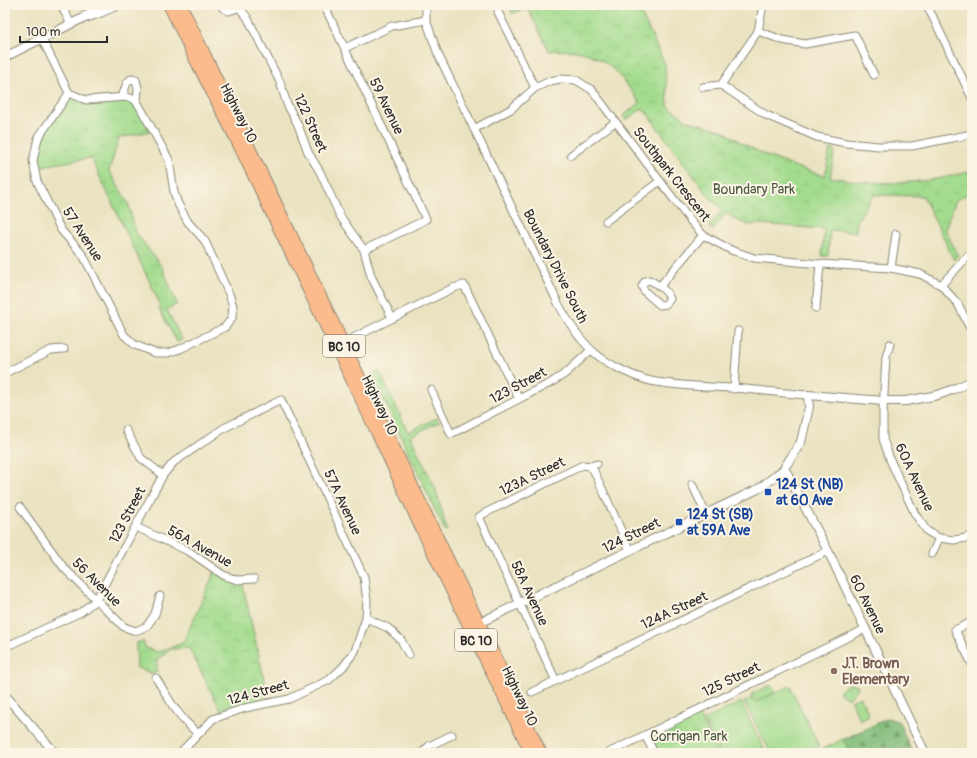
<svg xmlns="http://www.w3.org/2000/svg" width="977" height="758" font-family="Pangolin,sans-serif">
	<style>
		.forest { fill: url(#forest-firs); stroke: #567452 }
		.park { fill: url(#park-crowns); stroke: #67845c }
		.pitch { fill: #a3dc8e; stroke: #67845c }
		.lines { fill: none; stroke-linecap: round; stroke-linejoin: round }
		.minor-casing { stroke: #8a8776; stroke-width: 9 }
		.tertiary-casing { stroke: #8a8776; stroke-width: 10 }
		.trunk-casing { stroke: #8a8776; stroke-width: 13 }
		.minor { stroke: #fff; stroke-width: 7 }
		.tertiary { stroke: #fff; stroke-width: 8 }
		.trunk { stroke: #fbbb8c; stroke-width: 11 }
		.transit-dot { fill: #1a4fb4; stroke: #fcf5e5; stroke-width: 1.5 }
		.education-dot { fill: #8d6e63; stroke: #fcf5e5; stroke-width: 1.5 }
		.labels { text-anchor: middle; stroke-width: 4; stroke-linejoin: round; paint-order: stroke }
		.shield { fill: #fcf5e5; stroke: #6a6863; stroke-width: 1 }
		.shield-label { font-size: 13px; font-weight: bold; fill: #2b2b2b }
		.street-label { font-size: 14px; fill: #2b2b2b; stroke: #fcf5e5 }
		.park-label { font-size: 14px; fill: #495744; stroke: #fcf5e5 }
		.transit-label { font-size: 14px; font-weight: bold; fill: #164399; stroke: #fcf5e5; text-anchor: start }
		.education-label { font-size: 14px; font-weight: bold; fill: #785e54; stroke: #fcf5e5; text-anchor: start }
	</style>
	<defs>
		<pattern id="forest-firs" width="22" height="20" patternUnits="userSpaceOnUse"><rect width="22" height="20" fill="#82bc79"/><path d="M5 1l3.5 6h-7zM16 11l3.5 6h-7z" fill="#6b9963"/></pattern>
		<pattern id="park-crowns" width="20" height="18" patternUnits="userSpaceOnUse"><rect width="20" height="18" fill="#a3dc8e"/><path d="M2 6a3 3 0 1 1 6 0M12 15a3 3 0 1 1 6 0" fill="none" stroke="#8cbd7b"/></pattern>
	</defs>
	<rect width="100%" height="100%" fill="#fcf5e5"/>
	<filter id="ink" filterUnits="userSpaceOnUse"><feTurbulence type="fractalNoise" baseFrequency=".025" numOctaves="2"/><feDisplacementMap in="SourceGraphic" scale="8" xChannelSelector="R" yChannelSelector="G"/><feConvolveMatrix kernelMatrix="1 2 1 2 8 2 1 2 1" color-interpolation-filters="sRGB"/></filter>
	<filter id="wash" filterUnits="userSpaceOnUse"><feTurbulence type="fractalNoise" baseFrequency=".012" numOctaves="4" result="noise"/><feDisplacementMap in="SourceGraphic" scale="16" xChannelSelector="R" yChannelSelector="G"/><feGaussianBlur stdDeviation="0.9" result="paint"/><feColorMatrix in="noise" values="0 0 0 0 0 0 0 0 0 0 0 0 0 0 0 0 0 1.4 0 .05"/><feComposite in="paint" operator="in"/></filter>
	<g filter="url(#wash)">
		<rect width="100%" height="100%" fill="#eae3c1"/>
		<!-- forest -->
		<path class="forest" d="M888,718L899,722L912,753H895L891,751L888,753H815Z"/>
		<!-- park -->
		<g class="park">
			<path d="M510,5H642L638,7L665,64L668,106L688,121L722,130L742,143L767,156L793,166L825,176L830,149L835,150L830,177C867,184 905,185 942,178C951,176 960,174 969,172H972V192L956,200L945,229L958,256L954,260L923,196L874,195L857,220L856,232L830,230L828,256H822L824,229L761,224L748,225L736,220L726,213L713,230L709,227L722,210L709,197L643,108L626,120L623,116L640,103C614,66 598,46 549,51L528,9L512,13L510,6Z"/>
			<path d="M69,96L126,99L132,101L137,107L151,131L119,138L109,171L128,203L136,233L162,267L177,304L167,310L182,340L177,342L159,309L160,304L91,158L37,167L35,161L40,138Z"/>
			<path d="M379,371L408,432L437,418L439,422L410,436L436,490L447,530L445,531L372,374Z"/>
			<path d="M215,571L242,581L269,701L222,713L189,648L171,649L157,660V672L153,674L137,668L136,643L143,641L146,648L158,652L183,643Z"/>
			<path d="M847,684H855L858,686C857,692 852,694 848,699L840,693V691Z"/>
			<path d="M770,685L774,688L773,694L756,702L751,699L752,694Z"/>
			<path d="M698,712L718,753H659L650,735Z"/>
			<path d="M843,739L850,753H816Z"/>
		</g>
		<!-- pitch -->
		<g class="pitch">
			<path d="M790,686L819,746L804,753H771L744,702L751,699L756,702Z"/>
			<path d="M860,697L869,715L860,720L851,701Z"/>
			<path d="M741,702L766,753H720L704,720Z"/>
		</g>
	</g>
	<g filter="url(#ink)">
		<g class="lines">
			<defs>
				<g id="minor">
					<path d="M61,5L71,24"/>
					<path d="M221,5L223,8L229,11L235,9L238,5"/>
					<path d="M324,5L426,219L421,222L364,250"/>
					<path d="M426,5V20L438,54L558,303C568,322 579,340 596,354C609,365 634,377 651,381C677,386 705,387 733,388C758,390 783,393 808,395"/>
					<path d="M763,5L758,31L721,85L766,115L817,137L846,143L879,146H912L972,134"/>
					<path d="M927,5L972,98"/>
					<path d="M238,6L247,17L280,82L287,104L298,125L308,152L320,172L340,216L364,250L371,276L392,318"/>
					<path d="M498,12L535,88"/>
					<path d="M758,31L782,40L805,44L855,35L874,75"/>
					<path d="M42,39L69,93L86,100L127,97L134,99L139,105L169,160L174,192L178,204L188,222L205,241L229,294L233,306L232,316V318L225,327L180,349L168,353H155L135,345L124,335L83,255L61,230L37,181L33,161L38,138L69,93"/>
					<path d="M345,48L392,26L426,20"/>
					<path d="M703,87L721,85"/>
					<path d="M122,97L127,83L131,79L136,80L138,88L137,102"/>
					<path d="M474,129L502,114L511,109L535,88L550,81L560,79L576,80L592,90L660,181L689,219L703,235L731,250L754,258L820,264L891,268L920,274L941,285L958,304L972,332"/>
					<path d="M571,155L615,122"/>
					<path d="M606,221L660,181"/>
					<path d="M891,268L896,234"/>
					<path d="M650,280C658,285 667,290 670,299L666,304L660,305L644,291L642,286L645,281Z"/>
					<path d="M941,285L967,257L972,253"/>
					<path d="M660,286L703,235"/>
					<path d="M816,308L820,264"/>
					<path d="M343,343L453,288L464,285L468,293L519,399"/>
					<path d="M890,344L886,357L883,411V439L891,462L915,514L927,531L939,538L954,540L966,538L972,535"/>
					<path d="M5,373L51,350L64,349"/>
					<path d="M734,389L738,331"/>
					<path d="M431,390L451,434L552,382L566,373L591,350"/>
					<path d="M126,430L141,458L163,475"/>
					<path d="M590,466L594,471L630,550"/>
					<path d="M692,484L706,514"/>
					<path d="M20,507L64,568L124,627L136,631L147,626L155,614L160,596"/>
					<path d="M136,527L190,552L223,575L237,580L254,579"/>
					<path d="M932,554L939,538"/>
					<path d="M366,618L388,628L401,640L409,655"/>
					<path d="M972,622L955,630L972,664"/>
					<path d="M5,647L81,612L96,600L163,475L174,462L224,428L281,400L364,577L367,601L366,618L355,651L343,667L329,680L289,699L245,708L213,719L180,753"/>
					<path d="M156,678L173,706L184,720L198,734"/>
					<path d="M556,681L479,517L485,513L583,465L590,466L597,464"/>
					<path d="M532,692L828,551"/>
					<path d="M645,735L654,753"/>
					<path d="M422,753L429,746L452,735"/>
					<path d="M608,753L865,629"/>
				</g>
				<g id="tertiary">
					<path d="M85,16L95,9L102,5"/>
					<path d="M5,57L79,20L100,13L118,5"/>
					<path d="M783,470L787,473L828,551L925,753"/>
					<path d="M479,623L760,488L783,470L801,442L809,407L808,395L883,401H906L938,395L954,389L972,381"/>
					<path d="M5,695L55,753"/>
				</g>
				<g id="trunk">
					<path d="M169,5L197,63L235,137L381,441L421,528L531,753"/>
					<path d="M181,5L343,343L479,623L541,753"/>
				</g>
			</defs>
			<!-- minor casing -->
			<use href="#minor" class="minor-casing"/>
			<!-- tertiary casing -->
			<use href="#tertiary" class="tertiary-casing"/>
			<!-- trunk casing -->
			<use href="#trunk" class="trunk-casing"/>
			<!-- minor -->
			<use href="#minor" class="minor"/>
			<!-- tertiary -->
			<use href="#tertiary" class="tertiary"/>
			<!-- trunk -->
			<use href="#trunk" class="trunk"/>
		</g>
	</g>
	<!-- markers -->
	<g class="transit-dot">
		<rect x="764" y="488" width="8" height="8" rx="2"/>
		<rect x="675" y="518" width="8" height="8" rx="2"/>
	</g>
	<circle class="education-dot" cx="834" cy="671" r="4"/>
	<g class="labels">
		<!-- shield labels -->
		<g class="shield">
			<rect x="323" y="335" width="42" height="22" rx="3"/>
			<rect x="455" y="629" width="42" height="22" rx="3"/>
		</g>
		<g class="shield-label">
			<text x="344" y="351">BC 10</text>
			<text x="476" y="645">BC 10</text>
		</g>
		<!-- street labels -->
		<g class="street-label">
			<text transform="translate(387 106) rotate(64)" y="5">59 Avenue</text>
			<text transform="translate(239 113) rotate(63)" y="5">Highway 10</text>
			<text transform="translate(311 123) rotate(66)" y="5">122 Street</text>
			<text transform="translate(672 174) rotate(52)" y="5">Southpark Crescent</text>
			<text transform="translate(83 234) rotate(57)" y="5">57 Avenue</text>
			<text transform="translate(556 266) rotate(63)" y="5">Boundary Drive South</text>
			<text transform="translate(518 385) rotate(-28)" y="5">123 Street</text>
			<text transform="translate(380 405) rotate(64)" y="5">Highway 10</text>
			<text transform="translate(532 476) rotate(-26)" y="5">123A Street</text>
			<text transform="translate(915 477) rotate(65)" y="5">60A Avenue</text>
			<text transform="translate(343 502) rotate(65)" y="5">57A Avenue</text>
			<text transform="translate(127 515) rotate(-62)" y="5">123 Street</text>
			<text transform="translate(631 535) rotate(-26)" y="5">124 Street</text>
			<text transform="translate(200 546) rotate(29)" y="5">56A Avenue</text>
			<text transform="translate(97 582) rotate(45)" y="5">56 Avenue</text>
			<text transform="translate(530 593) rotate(65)" y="5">58A Avenue</text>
			<text transform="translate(868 604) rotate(64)" y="5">60 Avenue</text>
			<text transform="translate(674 610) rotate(-25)" y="5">124A Street</text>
			<text transform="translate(731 679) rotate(-26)" y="5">125 Street</text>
			<text transform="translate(258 692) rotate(-15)" y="5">124 Street</text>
			<text transform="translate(520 696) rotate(64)" y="5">Highway 10</text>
		</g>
		<!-- park labels -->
		<g class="park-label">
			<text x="754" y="194">Boundary Park</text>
			<text x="689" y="741">Corrigan Park</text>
		</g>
		<!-- transit labels -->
		<g class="transit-label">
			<text x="776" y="489">124 St (NB)<tspan x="776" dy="16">at 60 Ave</tspan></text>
			<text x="687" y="519">124 St (SB)<tspan x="687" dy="16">at 59A Ave</tspan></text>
		</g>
		<!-- education labels -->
		<g class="education-label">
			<text x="842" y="668">J.T. Brown<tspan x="842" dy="16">Elementary</tspan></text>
		</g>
	</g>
	<!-- margin -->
	<rect width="977" height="758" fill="none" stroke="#fcf5e5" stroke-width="20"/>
	<!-- scale -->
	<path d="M20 36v6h87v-6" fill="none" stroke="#2b2b2b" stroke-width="2"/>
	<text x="26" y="36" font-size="12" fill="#2b2b2b" stroke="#fcf5e5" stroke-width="3" paint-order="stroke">100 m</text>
</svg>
